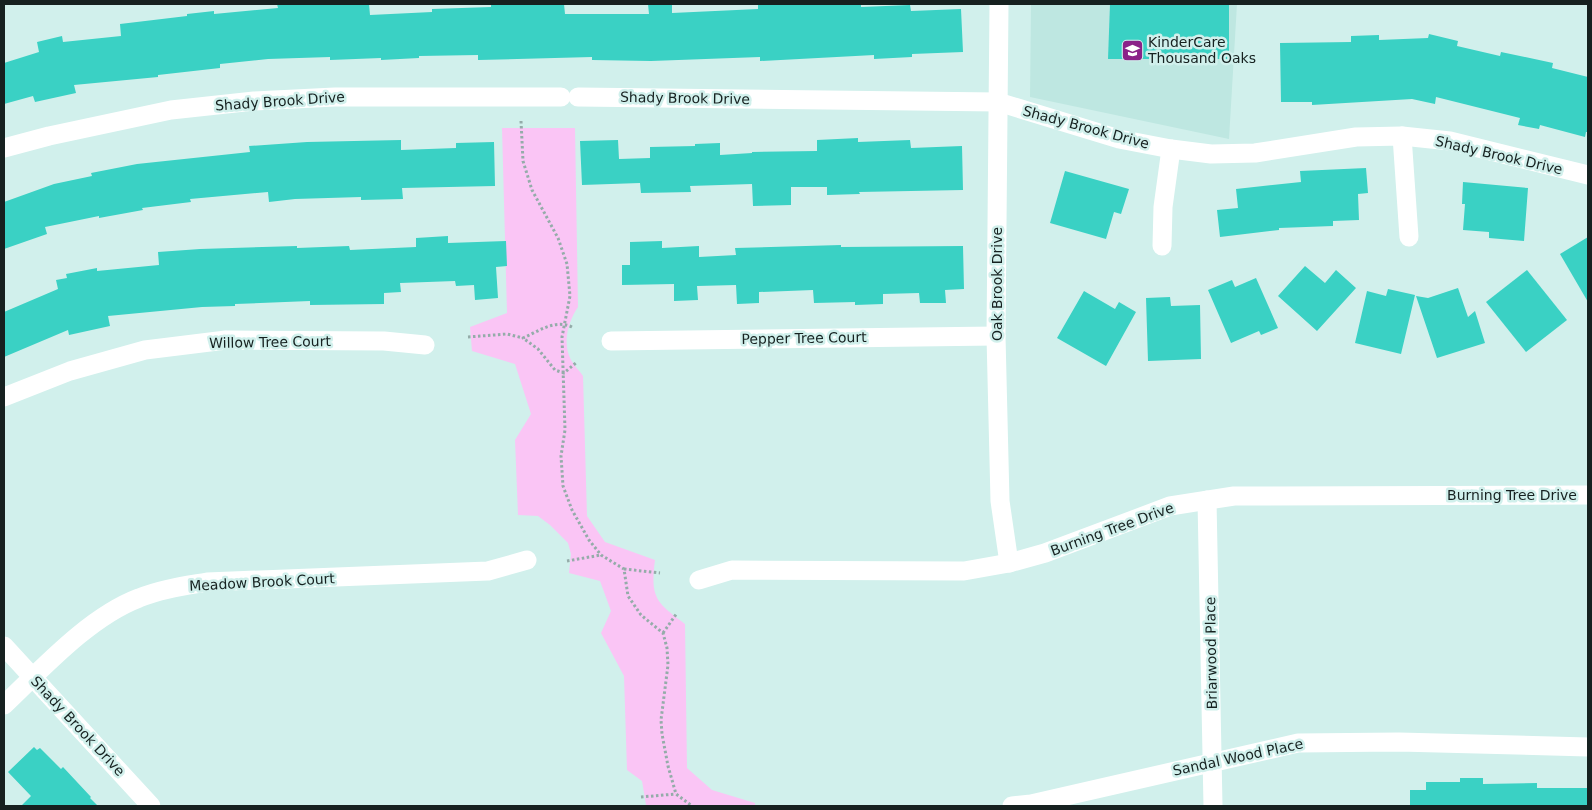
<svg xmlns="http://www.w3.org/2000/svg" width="1592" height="810" font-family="'DejaVu Sans',sans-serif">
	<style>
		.built { fill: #bee7e1 }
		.green { fill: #fac5f5 }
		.building { fill: #3ad1c4 }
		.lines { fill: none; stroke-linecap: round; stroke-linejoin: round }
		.path { stroke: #94aca9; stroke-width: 3; stroke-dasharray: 2.5 2.5; stroke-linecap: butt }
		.street { stroke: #fff; stroke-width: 19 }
		.labels { text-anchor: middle; stroke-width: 5; stroke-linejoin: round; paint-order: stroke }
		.poi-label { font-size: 14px; fill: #162120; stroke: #d1f0ec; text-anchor: start }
		.street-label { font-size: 14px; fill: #162120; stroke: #d1f0ec }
	</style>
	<rect width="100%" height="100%" fill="#d1f0ec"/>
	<!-- built -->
	<path class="built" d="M1031,4H1237L1229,139L1030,97Z"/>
	<!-- green -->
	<path class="green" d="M502,128H575L578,307C568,322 562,343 571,360C574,366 580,371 583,376L587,516L605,542L655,560C650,598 656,602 685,624L687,768L712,790L755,803V806L646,805L642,781L627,770L624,676L601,633L611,611L600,581L569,573L571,554L568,543L550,525L538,516L518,515L515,440L531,414L515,364L472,351L470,327L507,313Z"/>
	<!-- building -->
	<g class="building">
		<path d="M277,4H369L370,15L432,12V9L491,7V4H564L565,14H649L648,4H672V13L758,9V4H861V7L910,5L911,11L961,9L963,52L912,54V57L874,59V55L760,61V57L651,61L592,60V57L478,60V55L419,56V58L381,60V58L330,60V57L268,59L220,64V68L158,75V77L74,85L76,93L35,102L33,96L4,104V63L39,52L37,42L62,36L63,42L121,36L120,24L187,16V14L214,11V14L278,8Z"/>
		<path d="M1110,4H1229V59H1108Z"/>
		<path d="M1429,34L1458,41L1457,46L1500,56L1501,52L1553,63L1552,68L1588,77V132H1586L1585,137L1540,125L1539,129L1518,125L1520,118L1436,97L1435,104L1412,99L1312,105V102H1281L1280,43L1351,42V36L1379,35V40L1428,38Z"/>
		<path d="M858,138V142L910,140L911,148L962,146L963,190L859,192L860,194L827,195V187H791V205L753,206L752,184L690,186L691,192L641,193L640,183L582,185L580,141L618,140L619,159L650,158V147L695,146V144L720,143V155L752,153V152L817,151V140Z"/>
		<path d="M401,140V150L456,148V143L494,142L495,186L402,188L403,199L361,200V197L295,199L269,202L268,192L190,199L191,202L142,208L143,210L99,218V216L45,227L47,234L4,249V202L54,184L92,176L91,173L137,164L250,152L249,146L307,142Z"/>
		<path d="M1366,168L1368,193L1358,194L1359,220L1333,221V226L1279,228V230L1220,237L1217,210L1238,208L1236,189L1301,182L1300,171Z"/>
		<path d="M1065,171L1129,189L1121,214L1114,212L1106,239L1050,223Z"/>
		<path d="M1463,182L1528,188L1524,241L1489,238V232L1463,230L1465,204H1462Z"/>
		<path d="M448,236V243L506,241L507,266L496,267L498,298L475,300L474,285L456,286L455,281L400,283L401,292L384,293V304L310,305V301L235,304V306L202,307L108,316L110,326L69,335L68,330L4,357V312L58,289L56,280L67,278L66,274L97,268V271L159,265L158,252L200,249L297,246V248L349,246L350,250L416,247V238Z"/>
		<path d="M1588,237V302L1560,254Z"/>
		<path d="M662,241V248L699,246V257L736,255L735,248L841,245V247L963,246L964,289L945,290L946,303H920L919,293L883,294V304L855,305V302L814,303L813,290L759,292V303L737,304L736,285L697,286L698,300L674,301V284L622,285V265H630V242Z"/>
		<path d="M1305,266L1325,283L1336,270L1356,288L1317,331L1278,296Z"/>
		<path d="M1527,270L1567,320L1526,352L1486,302Z"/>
		<path d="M1256,278L1278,328L1261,335L1259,331L1231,343L1208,290L1232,280L1235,287Z"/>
		<path d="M1458,288L1468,317L1475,311L1485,343L1437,358L1416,296L1428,298Z"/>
		<path d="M1388,289L1415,295L1401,354L1355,343L1367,291L1386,296Z"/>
		<path d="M1084,291L1115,309L1119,302L1136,312L1106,366L1057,338Z"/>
		<path d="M1170,297L1171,306L1200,305L1201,359L1148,361L1146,298Z"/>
		<path d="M34,747L37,750L40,748L61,769L63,767L91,797L90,798L98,806H21L31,796L8,772Z"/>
		<path d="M1460,778H1483V784L1537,783V788H1588V806H1410V790H1426V782H1460Z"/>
	</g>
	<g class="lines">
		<!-- path -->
		<g class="path">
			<path d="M521,121L523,161L532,190L558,238L567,264L570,296L562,337L565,430L561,456L563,486L572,510L589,540L601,555L624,569L628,596L641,615L663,633L667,648L668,665L661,720L662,734L668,766L676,794L692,806"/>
			<path d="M572,327C555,319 539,331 523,338L538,349L555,370L564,373L577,362"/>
			<path d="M468,337L507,334L523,338"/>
			<path d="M567,561L601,555"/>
			<path d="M624,569L660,573"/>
			<path d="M663,633L677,613"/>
			<path d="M641,797L676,794"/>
		</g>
		<!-- street -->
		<g class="street">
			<path d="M999,4L996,336L1000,501L1009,563"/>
			<path d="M578,97L998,102L1119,139L1171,149L1211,154L1255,153L1356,137L1402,136L1450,141L1588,175"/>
			<path d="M1402,136L1409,237"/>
			<path d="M4,148L49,136L171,110L254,101L335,97H561"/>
			<path d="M1162,246L1163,207L1171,149"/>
			<path d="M611,341L996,336"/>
			<path d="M4,397L70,371L145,350L226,340L384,341L425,345"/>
			<path d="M1207,500L1213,806"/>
			<path d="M699,580L732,570L964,571L1009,563L1045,553L1170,506L1234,496L1588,495"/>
			<path d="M4,646L151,806"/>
			<path d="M4,705C43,668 89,617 139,598C161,589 184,586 207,582L488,571L527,560"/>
			<path d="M1012,806L1031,804L1298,743L1399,742L1588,747"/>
		</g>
	</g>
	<!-- icons -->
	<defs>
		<symbol id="school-square" viewBox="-11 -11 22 22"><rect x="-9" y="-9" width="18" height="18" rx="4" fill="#8b2288" stroke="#d1f0ec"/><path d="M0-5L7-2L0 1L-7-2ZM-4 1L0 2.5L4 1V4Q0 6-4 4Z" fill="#fff"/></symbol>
	</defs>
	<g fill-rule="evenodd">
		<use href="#school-square" x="1120" y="38" width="25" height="25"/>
	</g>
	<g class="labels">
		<!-- poi labels -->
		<g class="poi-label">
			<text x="1148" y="47">KinderCare<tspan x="1148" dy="16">Thousand Oaks</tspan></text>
		</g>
		<!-- street labels -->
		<g class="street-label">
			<text transform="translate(685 98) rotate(1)" y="5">Shady Brook Drive</text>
			<text transform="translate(280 101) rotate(-4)" y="5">Shady Brook Drive</text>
			<text transform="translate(1086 127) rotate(15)" y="5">Shady Brook Drive</text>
			<text transform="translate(1499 155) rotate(13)" y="5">Shady Brook Drive</text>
			<text transform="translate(997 284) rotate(-90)" y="5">Oak Brook Drive</text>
			<text transform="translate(804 338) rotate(-1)" y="5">Pepper Tree Court</text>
			<text transform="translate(270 342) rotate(-1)" y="5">Willow Tree Court</text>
			<text x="1512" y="500">Burning Tree Drive</text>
			<text transform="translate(1112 529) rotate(-20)" y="5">Burning Tree Drive</text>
			<text transform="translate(262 582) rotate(-3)" y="5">Meadow Brook Court</text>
			<text transform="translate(1211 653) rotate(-91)" y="5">Briarwood Place</text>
			<text transform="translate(78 726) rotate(47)" y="5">Shady Brook Drive</text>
			<text transform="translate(1238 757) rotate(-12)" y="5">Sandal Wood Place</text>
		</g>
	</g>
	<!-- border -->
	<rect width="1592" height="810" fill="none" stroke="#162120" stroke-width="10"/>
</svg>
